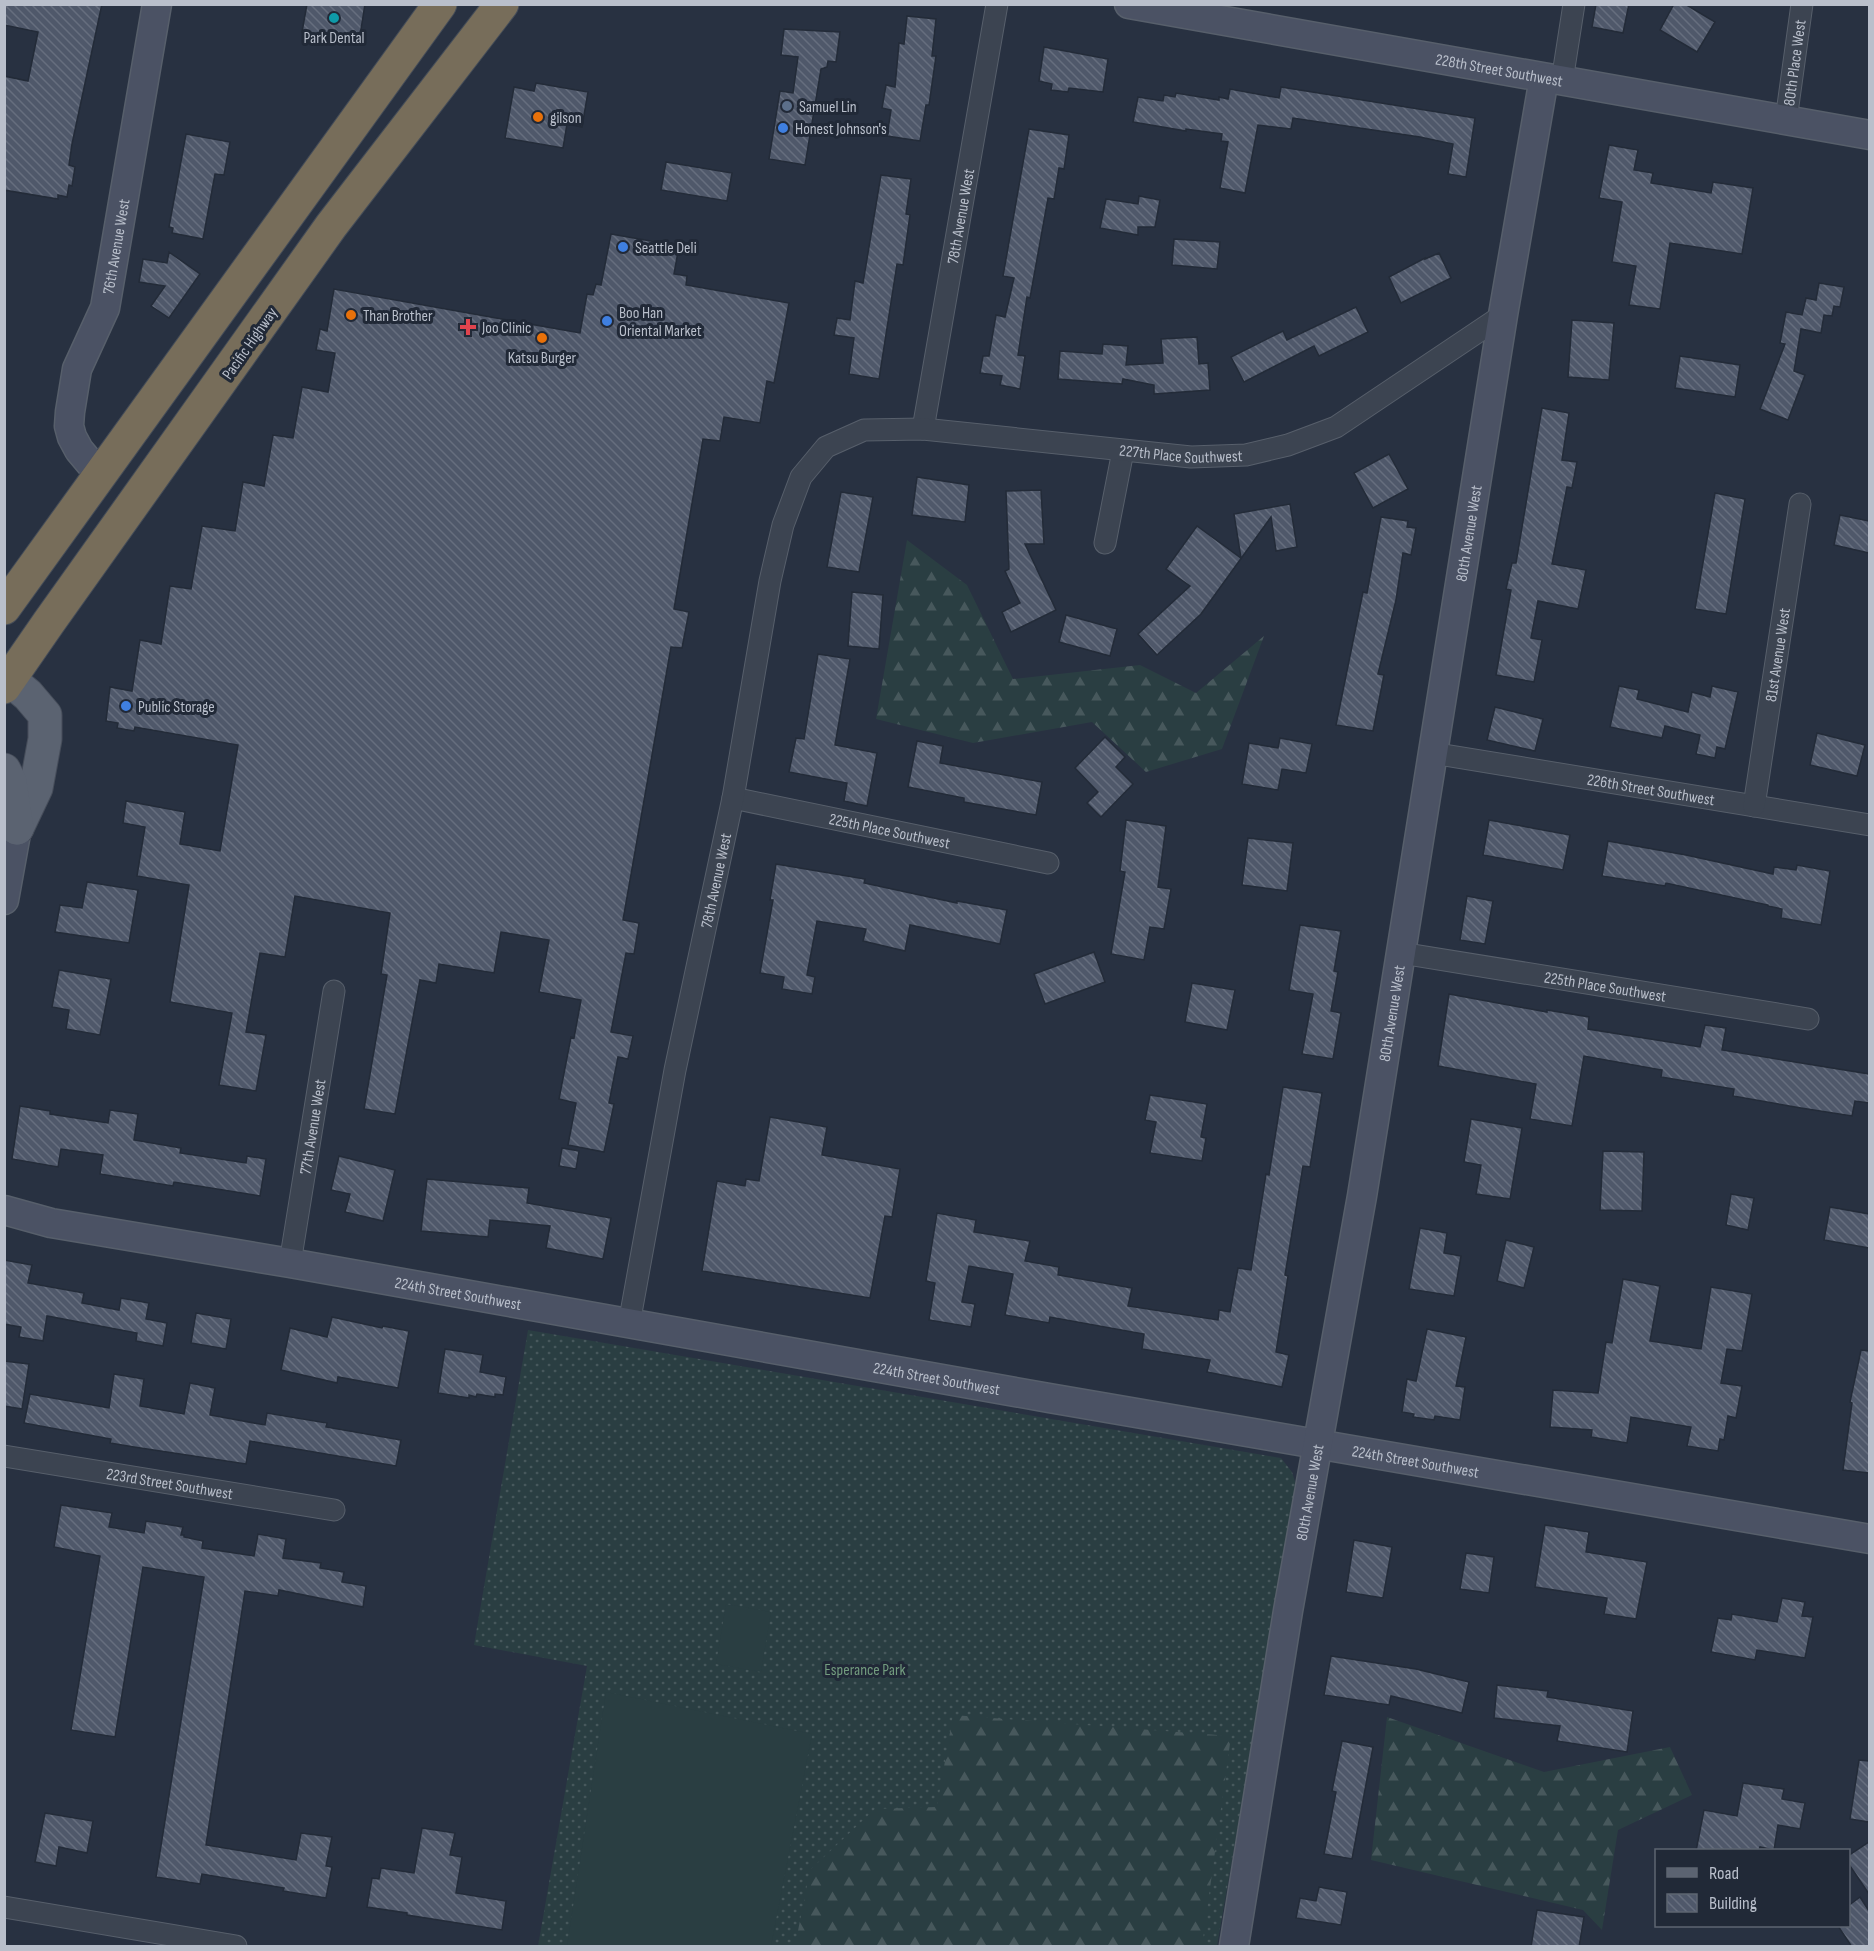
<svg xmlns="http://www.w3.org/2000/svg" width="1874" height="1951" font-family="'Sofia Sans Condensed',sans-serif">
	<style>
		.grass { fill: url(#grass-dots) }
		.forest { fill: url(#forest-firs) }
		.garden { fill: #2a3e42 }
		.building { fill: url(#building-back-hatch); stroke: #232b38; stroke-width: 1.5 }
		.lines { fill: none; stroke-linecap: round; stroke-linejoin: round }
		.street-casing { stroke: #575f6b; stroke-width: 23 }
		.secondary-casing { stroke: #575f6b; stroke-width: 31 }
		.primary-casing { stroke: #464d5a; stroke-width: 35 }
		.highway-casing { stroke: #444c58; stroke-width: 35 }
		.street { stroke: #3c4451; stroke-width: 21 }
		.secondary { stroke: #4b5264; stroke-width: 28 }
		.primary { stroke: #5b6371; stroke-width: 33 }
		.highway { stroke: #776d5a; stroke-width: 33 }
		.culture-dot { fill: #0f9aa8; stroke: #212937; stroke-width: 2 }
		.service-dot { fill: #5c6f8a; stroke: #212937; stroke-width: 2 }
		.food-dot { fill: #e8710a; stroke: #212937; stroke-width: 2 }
		.shop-dot { fill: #3f7fe0; stroke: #212937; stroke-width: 2 }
		.health-dot { fill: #e0444e; stroke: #212937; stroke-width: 2 }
		.labels { text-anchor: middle; stroke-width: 6; stroke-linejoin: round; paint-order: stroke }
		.poi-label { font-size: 16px; fill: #b9bfcb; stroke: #212937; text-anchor: start }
		.street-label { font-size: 16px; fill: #b9bfcb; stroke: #212937 }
		.park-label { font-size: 16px; fill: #729b7e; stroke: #212937 }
	</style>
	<defs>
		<pattern id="grass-dots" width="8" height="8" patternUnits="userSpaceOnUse" patternTransform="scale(1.5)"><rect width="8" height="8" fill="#2a3e42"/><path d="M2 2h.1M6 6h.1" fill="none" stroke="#47585c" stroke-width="1.8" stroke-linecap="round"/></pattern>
		<pattern id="forest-firs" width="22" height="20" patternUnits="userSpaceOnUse" patternTransform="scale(1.5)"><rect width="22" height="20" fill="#2a3e42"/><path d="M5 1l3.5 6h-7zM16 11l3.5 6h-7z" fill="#47585c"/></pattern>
		<pattern id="building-back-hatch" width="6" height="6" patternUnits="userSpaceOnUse" patternTransform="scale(1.5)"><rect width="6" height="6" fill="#4f586a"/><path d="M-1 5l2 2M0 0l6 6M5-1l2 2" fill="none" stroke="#666e7e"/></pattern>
	</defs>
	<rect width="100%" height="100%" fill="#283141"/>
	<!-- grass -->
	<path class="grass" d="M528,1330L1281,1458L1292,1472L1297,1488L1217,1946H538L587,1666L474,1645Z"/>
	<!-- forest -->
	<g class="forest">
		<path d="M907,540L967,585L1013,679L1140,665L1196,693L1264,636L1222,749L1146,772L1092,722L973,743L876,719Z"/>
		<path d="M953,1715L1231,1736L1202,1946H795L810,1870L875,1809L937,1807Z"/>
		<path d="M1387,1717L1544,1772L1670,1747L1692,1795L1618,1830L1602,1930L1583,1910L1371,1860Z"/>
	</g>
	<!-- garden -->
	<g class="garden">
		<path d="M726,1604L771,1612L761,1672L716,1664Z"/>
		<path d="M606,1692L812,1734L771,1946H567Z"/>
	</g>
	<!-- building -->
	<g class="building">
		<path d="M4,4H102L72,144L69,165L75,167L72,186L69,185L67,197L58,195V199L4,190V76L28,81L38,32L4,25Z"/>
		<path d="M307,4H365L359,42L302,32Z"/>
		<path d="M1596,4H1629L1623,33L1592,27Z"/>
		<path d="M1674,4H1685L1715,22L1697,52L1660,30Z"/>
		<path d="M907,16L936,19L932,56H936L929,105H926L920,141L887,136L891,110L882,108L886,85L895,87L899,43L904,44Z"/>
		<path d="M784,29L840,32L836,62L828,61L827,67L821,69L805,165L769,159L780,91L793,93L798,57L781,55Z"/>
		<path d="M1044,47L1108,59L1103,92L1069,88L1068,92L1051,90L1052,84L1039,81Z"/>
		<path d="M536,83L588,92L582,127L567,124L563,148L505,138L514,87L534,91Z"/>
		<path d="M1281,87L1475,118L1466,177L1448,174L1453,144L1420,137L1293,118L1291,129L1258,125L1245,193L1220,188L1228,142L1221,141L1222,134L1186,129V131L1133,122L1138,97L1163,101L1164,95L1175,97L1176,93L1219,100V97L1228,99L1230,89L1279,98Z"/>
		<path d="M1029,129L1069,135L1064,169L1059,168L1054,199L1048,198L1030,298L1027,297L1018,355L1025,356L1020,389L1000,385L1002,376L980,373L983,356H989L996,315L1005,317L1014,278L1003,276Z"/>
		<path d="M186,134L230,142L224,175L215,174L203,239L172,233L173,228L169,227Z"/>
		<path d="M1609,145L1638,150L1634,170L1653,173L1651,183L1711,193L1713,182L1753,188L1742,254L1670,243L1660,309L1629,305L1636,266L1612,262L1622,202L1599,198Z"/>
		<path d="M666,162L732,173L727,201L661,190Z"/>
		<path d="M881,175L911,179L906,214L910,215L903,265L897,264L879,379L849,374L854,338L834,335L837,318L850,320L855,281L863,283Z"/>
		<path d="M1139,196L1160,200L1155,227H1138V235L1100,228L1106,199L1138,204Z"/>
		<path d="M611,234L679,246L674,274L687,276L686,285L789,303L774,383L767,381L760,423L724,417L720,441L703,439L674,609L689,612L682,648L671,647L623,920L639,923L634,954L626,953L611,1032L633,1036L628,1059L618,1057L609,1103L614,1104L604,1152L568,1145L576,1103L559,1099L571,1037L574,1038L581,1000L539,992L549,940L501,932L494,973L439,964L436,983L420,980L395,1114L364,1109L387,975L381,974L390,913L295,896L285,957L260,953L246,1032L266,1035L256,1091L219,1085L232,1013L170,1002L189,885L137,876L145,827L123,823L126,801L185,812L180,844L220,851L238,745L135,727L134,731L117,728L118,723L106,721L110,687L132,691L140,640L161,644L170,586L191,589L202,526L235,531L243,482L264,486L273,435L293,438L302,387L328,392L335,353L316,350L320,329L327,331L334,289L580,333L587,294L593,295L596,284L601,285Z"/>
		<path d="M1174,239L1220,242L1217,269L1172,265Z"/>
		<path d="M169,252L200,274L169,318L151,306L165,286L139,282L143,259L167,263Z"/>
		<path d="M1439,253L1451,278L1401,303L1389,277L1425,258V259Z"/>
		<path d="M1819,283L1844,287L1840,307L1834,306L1832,316L1824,315L1821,333L1801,329L1794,371L1805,375L1788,420L1760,409L1785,344L1780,343L1786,312L1802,315L1806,298L1816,300Z"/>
		<path d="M1356,307L1368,332L1319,356L1314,346L1244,382L1231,357L1283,331L1287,340Z"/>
		<path d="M1572,320L1614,323L1609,380L1568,377Z"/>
		<path d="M1197,337L1199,364L1208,363L1210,390L1154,394V385L1123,379L1122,384L1058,379L1060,351L1102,354L1103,344L1128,346L1126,365L1163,363L1161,339Z"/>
		<path d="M1680,356L1740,365L1735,397L1675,388Z"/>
		<path d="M1542,408L1569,413L1562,460L1577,462L1572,488L1567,487L1552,564L1586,570L1578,609L1538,601L1531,638L1542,640L1534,682L1496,675L1511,590L1506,589L1512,563H1516Z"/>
		<path d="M1389,454L1408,489L1373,508L1354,473Z"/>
		<path d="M917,477L969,485L965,522L912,515Z"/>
		<path d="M1041,490L1044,544H1025L1056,610L1011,632L1002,612L1020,603L1005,571L1009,569L1006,491Z"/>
		<path d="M841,492L873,497L859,572L827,567Z"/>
		<path d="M1715,493L1745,499L1726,614L1695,609Z"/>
		<path d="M1290,504L1297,547L1276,551L1271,517L1201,614L1157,655L1138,634L1190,586L1166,569L1197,526L1241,558L1234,514Z"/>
		<path d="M1840,515L1869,521V553L1834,545Z"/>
		<path d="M1381,517L1408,521L1407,527L1416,528L1411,555L1403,553L1396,600L1378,674L1384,675L1373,731L1336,725L1363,592L1367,593Z"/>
		<path d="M852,592L883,595L879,649L848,646Z"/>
		<path d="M1066,615L1117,629L1110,656L1059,642Z"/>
		<path d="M818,654L850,659L835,745L877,753L867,806L844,801L847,783L789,772L796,738L804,739Z"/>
		<path d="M1619,686L1639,690L1637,699L1688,712L1692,692L1710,697L1712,686L1738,692L1725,749L1717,747L1715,758L1696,754L1700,735L1665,726L1662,738L1610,727Z"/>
		<path d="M1495,707L1543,719L1535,751L1487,740Z"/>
		<path d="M1817,733L1865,745L1857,776L1810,765Z"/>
		<path d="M1105,737L1125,757L1116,767L1133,784L1101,817L1087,803L1098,792L1075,768Z"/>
		<path d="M1280,738L1312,744L1306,773L1282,769L1278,790L1242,784L1249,743L1278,748Z"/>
		<path d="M917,741L943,746L940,763L1042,782L1036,815L964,802V798L908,787Z"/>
		<path d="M1126,820L1166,826L1158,887L1171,889L1164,929L1150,927L1144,960L1111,954L1125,872L1120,871Z"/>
		<path d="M1489,820L1570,835L1563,870L1483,855Z"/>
		<path d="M1248,838L1293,843L1287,891L1242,885Z"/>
		<path d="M1608,841L1686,855L1773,874L1774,867L1796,870L1797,865L1830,871L1821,925L1781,918L1782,909L1768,906V905L1666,883L1665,886L1602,876Z"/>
		<path d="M776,864L865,879L864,883L957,903V901L1007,910L1000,944L910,925L905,951L863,941L866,929L817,921L807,975L815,977L812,994L782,989L784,977L760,973L773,900H770Z"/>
		<path d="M87,882L138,890L129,943L55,932L60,905L82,908Z"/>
		<path d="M1467,896L1493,901L1485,944L1460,940Z"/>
		<path d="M1300,925L1341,931L1334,971L1338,972L1331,1011L1341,1013L1333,1059L1302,1054L1313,994L1289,990Z"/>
		<path d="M1094,952L1105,982L1045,1004L1034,974Z"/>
		<path d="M59,970L111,979L100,1035L66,1029L69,1010L52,1007Z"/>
		<path d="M1192,983L1235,990L1227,1030L1185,1022Z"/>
		<path d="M1449,994L1547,1012V1010L1589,1017L1588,1029L1700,1047L1705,1025L1726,1028L1722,1050L1869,1074V1103L1855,1101L1852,1116L1801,1108L1733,1096L1734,1089L1661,1077L1662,1070L1584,1056L1572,1126L1530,1119L1536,1084L1438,1066Z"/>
		<path d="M1283,1087L1322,1093L1310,1167L1303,1166L1285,1275L1288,1276L1276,1352L1289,1355L1282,1387L1207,1372L1210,1360L1142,1349L1144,1334L1050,1317L1049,1323L1005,1315L1013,1274L969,1266L962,1302L975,1304L971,1327L929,1320L935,1283L926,1281L937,1213L976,1220L974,1232L1030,1241L1025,1261L1059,1267L1058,1275L1132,1288L1128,1306L1218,1320L1219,1310L1230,1312L1238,1268L1251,1270L1266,1174L1269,1175Z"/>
		<path d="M1150,1095L1207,1104L1201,1137L1206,1138L1202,1161L1150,1153L1156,1122L1145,1120Z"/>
		<path d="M20,1106L50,1111V1114L108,1123L110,1110L138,1114L134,1140L181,1148L180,1153L246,1163L247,1156L266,1159L260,1196L174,1182L173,1186L100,1174L103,1155L61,1149L58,1167L12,1159Z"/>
		<path d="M770,1117L827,1127L822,1155L900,1169L892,1217L885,1216L870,1298L702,1271L717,1181L745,1186L746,1179L759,1181Z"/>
		<path d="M1471,1119L1522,1128L1510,1199L1476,1194L1481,1165L1464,1162Z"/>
		<path d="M562,1148L579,1151L576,1169L559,1166Z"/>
		<path d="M1603,1151L1644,1152L1642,1211L1600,1210Z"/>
		<path d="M339,1156L395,1170L383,1221L345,1212L350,1194L331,1190Z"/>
		<path d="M427,1179L529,1188L527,1203L611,1218L603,1259L546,1248L550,1226L490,1220L488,1237L421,1231Z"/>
		<path d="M1731,1194L1754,1198L1748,1230L1726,1225Z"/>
		<path d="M1830,1207L1869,1214V1248L1824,1240Z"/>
		<path d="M1420,1228L1447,1233L1444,1253L1461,1256L1454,1296L1409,1289Z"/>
		<path d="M1506,1240L1534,1247L1524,1288L1497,1281Z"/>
		<path d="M4,1260L32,1265L28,1283L84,1293L82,1303L119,1310L121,1298L149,1303L146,1319L167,1323L163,1346L136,1341L137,1333L47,1316L43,1341L19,1337L21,1327L4,1324Z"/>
		<path d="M1623,1279L1660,1286L1650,1341L1701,1349L1711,1287L1752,1294L1742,1351L1727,1349L1721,1383L1742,1386L1736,1418L1728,1416L1724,1440L1720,1439L1718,1451L1687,1446L1691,1427L1631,1417L1627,1443L1591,1437L1592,1430L1550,1427L1553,1390L1598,1393L1606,1342L1612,1343Z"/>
		<path d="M196,1313L231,1319L226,1349L191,1343Z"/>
		<path d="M332,1317L382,1328L383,1326L409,1331L398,1388L338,1377L337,1383L281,1370L290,1328L327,1337Z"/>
		<path d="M1427,1329L1466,1337L1456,1386L1465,1387L1460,1420L1435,1416L1434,1420L1413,1417L1414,1414L1402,1412L1407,1379L1416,1381Z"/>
		<path d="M445,1349L483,1355L480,1372L506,1377L503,1395L495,1394V1397L477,1394L476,1397L469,1395V1398L438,1393Z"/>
		<path d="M1861,1350L1869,1351V1473L1843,1470L1852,1403L1850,1402Z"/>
		<path d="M4,1361L29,1364L22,1409L4,1406Z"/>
		<path d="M114,1374L144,1379L140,1406L184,1414L190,1383L215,1388L210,1415L265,1425L267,1413L327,1423L326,1427L401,1440L396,1466L250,1441L246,1464L134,1447L110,1443L111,1439L24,1423L30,1394L109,1408Z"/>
		<path d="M61,1505L112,1513L109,1527L144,1533L146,1521L183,1527L181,1535H184V1537L203,1541L202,1548L254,1556L258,1534L286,1539L283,1558L321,1563L320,1568L344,1572L342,1582L366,1586L363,1607L279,1590L278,1596L245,1591L206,1845L296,1860L301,1833L332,1837L326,1866L332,1867L326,1898L283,1891L284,1888L202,1874L200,1884L156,1877L204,1577L143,1567L115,1737L71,1730L100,1556L54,1547Z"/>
		<path d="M1545,1525L1589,1532L1586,1552L1647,1562L1636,1619L1604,1614L1607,1598L1535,1587Z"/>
		<path d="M1354,1540L1392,1547L1383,1598L1346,1592Z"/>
		<path d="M1466,1553L1494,1557L1489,1593L1460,1589Z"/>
		<path d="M1782,1598L1805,1602L1802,1616L1813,1617L1805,1658L1757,1650L1755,1660L1711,1652L1718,1618L1731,1620L1732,1614L1777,1622Z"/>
		<path d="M1331,1656L1416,1669L1469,1682L1462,1713L1391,1696L1389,1705L1324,1695Z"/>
		<path d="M1497,1685L1548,1691L1547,1697L1633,1711L1627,1752L1557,1741L1560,1726L1494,1718Z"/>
		<path d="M1342,1741L1373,1747L1352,1859L1324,1854L1336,1792L1332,1791Z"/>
		<path d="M1859,1760L1869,1761V1822L1850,1819Z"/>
		<path d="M1743,1783L1784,1789L1782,1799L1805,1803L1800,1829L1778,1825L1774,1850L1760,1847L1759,1851H1696L1704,1810L1737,1816Z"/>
		<path d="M45,1813L93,1821L87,1853L59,1847L56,1866L35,1862Z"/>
		<path d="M422,1828L455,1833L450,1855L462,1857L456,1893L506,1901L502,1930L407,1915V1913L367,1907L372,1878L379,1879L381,1868L414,1873Z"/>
		<path d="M1869,1842V1894L1848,1863V1856Z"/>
		<path d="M1319,1887L1347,1892L1341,1925L1296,1918L1300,1898L1316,1901Z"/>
		<path d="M1860,1897L1869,1911V1947H1852L1838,1926H1848V1906Z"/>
		<path d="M1537,1910L1584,1917L1579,1947H1531Z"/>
	</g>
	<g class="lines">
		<defs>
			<g id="street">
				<path d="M1562,81L1574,4"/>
				<path id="s1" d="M1786,120L1802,4"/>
				<path id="s2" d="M923,429L997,4"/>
				<path d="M1105,543L1123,451"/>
				<path id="s3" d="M1432,753L1870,825"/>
				<path id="s4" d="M733,798L1048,863"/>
				<path id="s5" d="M1754,806L1800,504"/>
				<path id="s6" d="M1401,953L1808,1019"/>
				<path id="s7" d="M290,1263L334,991"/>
				<path id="s8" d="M629,1324L675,1070L733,798L770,581L783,525L801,477L826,447L864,430L923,429L1191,457L1246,455L1288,445L1336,427L1503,315"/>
				<path id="s9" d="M4,1456L334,1510"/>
				<path d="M4,1907L236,1946"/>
			</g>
			<g id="secondary">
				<path id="s10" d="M1129,4L1870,135"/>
				<path id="s11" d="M100,475L79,450L72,437L69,426L70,412L77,369L105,308L157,4"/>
				<path d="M4,900L17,828"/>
				<path id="s12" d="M4,1210L51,1223L290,1263L1049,1398L1870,1539"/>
				<path id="s13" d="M1234,1946L1288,1611L1362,1196L1503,315L1544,78"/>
			</g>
			<g id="primary">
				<path d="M10,680L28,695L45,715V739L36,788L17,828"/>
				<path d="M4,770L10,782L17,828"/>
			</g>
			<g id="highway">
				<path d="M4,608L440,4"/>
				<path d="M4,687L49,622L331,226L502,4"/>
			</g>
		</defs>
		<!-- street casing -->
		<use href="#street" class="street-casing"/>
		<!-- secondary casing -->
		<use href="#secondary" class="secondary-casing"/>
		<!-- primary casing -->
		<use href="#primary" class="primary-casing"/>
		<!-- highway casing -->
		<use href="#highway" class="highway-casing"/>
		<!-- street -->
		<use href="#street" class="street"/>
		<!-- secondary -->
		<use href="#secondary" class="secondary"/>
		<!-- primary -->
		<use href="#primary" class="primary"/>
		<!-- highway -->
		<use href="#highway" class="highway"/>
	</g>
	<!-- markers -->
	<circle class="culture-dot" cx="334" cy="18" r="6"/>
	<circle class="service-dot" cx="787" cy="106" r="6"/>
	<g class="food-dot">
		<circle cx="538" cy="117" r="6"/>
		<circle cx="351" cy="315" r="6"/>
		<circle cx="542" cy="338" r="6"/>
	</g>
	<g class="shop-dot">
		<circle cx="783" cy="128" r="6"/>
		<circle cx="623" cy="247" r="6"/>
		<circle cx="607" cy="321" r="6"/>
		<circle cx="126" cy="706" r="6"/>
	</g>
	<path class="health-dot" d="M465 318h6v6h6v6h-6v6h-6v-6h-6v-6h6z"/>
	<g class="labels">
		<!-- poi labels -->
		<g class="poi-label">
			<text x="334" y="43" text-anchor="middle">Park Dental</text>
			<text x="799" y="112">Samuel Lin</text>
			<text x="550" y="123">gilson</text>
			<text x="795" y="134">Honest Johnson's</text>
			<text x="635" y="253">Seattle Deli</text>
			<text x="619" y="318">Boo Han<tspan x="619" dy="18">Oriental Market</tspan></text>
			<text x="363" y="321">Than Brother</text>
			<text x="482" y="333">Joo Clinic</text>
			<text x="542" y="363" text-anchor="middle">Katsu Burger</text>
			<text x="138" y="712">Public Storage</text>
		</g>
		<!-- street labels -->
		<g class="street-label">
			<text dy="6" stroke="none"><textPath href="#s1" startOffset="58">80th Place West</textPath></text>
			<text dy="6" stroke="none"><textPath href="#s10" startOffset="376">228th Street Southwest</textPath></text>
			<text dy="6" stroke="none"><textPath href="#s2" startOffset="216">78th Avenue West</textPath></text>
			<text dy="6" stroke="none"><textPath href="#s11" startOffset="246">76th Avenue West</textPath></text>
			<text transform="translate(249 343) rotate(-55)" y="6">Pacific Highway</text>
			<text dy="6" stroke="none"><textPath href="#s8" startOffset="1264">227th Place Southwest</textPath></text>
			<text dy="6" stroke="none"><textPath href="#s13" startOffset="1432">80th Avenue West</textPath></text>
			<text dy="6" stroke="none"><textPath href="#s5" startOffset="153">81st Avenue West</textPath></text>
			<text dy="6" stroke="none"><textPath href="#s3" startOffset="222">226th Street Southwest</textPath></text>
			<text dy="6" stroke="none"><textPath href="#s4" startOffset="160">225th Place Southwest</textPath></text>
			<text dy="6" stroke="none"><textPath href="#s8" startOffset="452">78th Avenue West</textPath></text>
			<text dy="6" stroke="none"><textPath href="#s6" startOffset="207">225th Place Southwest</textPath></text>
			<text dy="6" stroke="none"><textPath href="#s13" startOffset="946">80th Avenue West</textPath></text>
			<text dy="6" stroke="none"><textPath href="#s7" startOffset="138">77th Avenue West</textPath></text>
			<text dy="6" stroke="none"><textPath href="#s12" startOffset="462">224th Street Southwest</textPath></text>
			<text dy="6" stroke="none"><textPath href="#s12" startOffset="948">224th Street Southwest</textPath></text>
			<text dy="6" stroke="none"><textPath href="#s12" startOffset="1434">224th Street Southwest</textPath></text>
			<text dy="6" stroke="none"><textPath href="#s9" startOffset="168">223rd Street Southwest</textPath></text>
			<text dy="6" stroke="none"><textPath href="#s13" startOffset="460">80th Avenue West</textPath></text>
		</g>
		<!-- park labels -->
		<g class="park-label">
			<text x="865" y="1675">Esperance Park</text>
		</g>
	</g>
	<!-- border -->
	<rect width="1874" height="1951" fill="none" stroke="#b9bfcb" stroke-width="12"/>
	<!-- legend -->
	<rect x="1655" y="1849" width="195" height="78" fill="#212937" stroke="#5e6572" stroke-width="1.5"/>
	<rect x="1667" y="1868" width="30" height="9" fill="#5b6371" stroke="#5e6572" stroke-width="1.5"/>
	<text x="1709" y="1879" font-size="18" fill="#b9bfcb">Road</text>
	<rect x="1667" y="1894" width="30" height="18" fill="url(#building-back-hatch)" stroke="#5e6572" stroke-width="1.5"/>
	<text x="1709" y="1909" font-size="18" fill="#b9bfcb">Building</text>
</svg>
